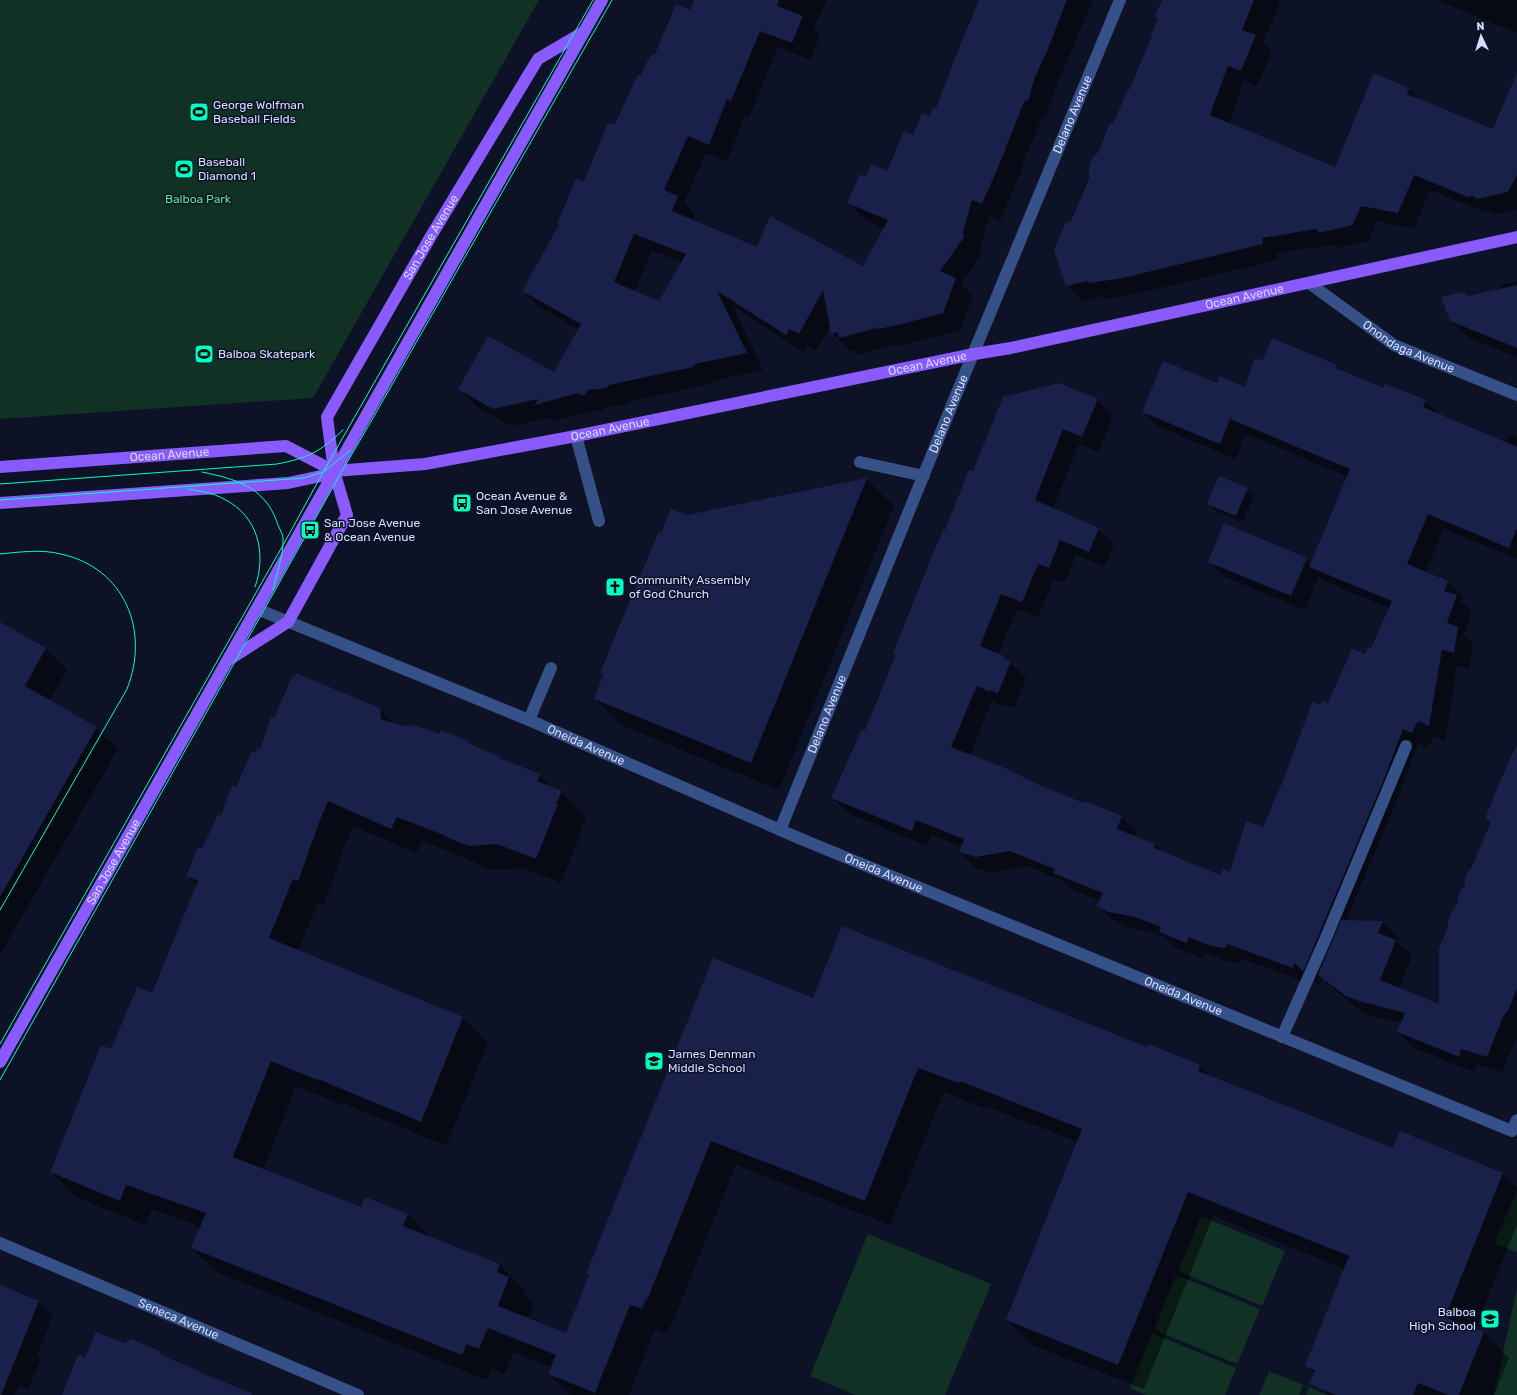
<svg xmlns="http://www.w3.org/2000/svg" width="1517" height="1395" font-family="Rubik,sans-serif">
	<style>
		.green { fill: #113125 }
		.shadow { fill: #0007; fill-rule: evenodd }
		.building { fill: #192049; fill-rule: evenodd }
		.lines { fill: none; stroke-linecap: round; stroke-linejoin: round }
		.minor { stroke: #365088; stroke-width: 12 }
		.major { stroke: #895bff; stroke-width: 12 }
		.tram { stroke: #00ffc0; stroke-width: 1 }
		.labels { text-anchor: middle; stroke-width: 3; stroke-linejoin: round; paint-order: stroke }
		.poi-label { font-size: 12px; fill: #d4deff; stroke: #0e1227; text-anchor: start }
		.street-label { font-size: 12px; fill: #d4deff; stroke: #0e1227 }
		.park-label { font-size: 12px; fill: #59e692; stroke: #0e1227 }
	</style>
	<rect width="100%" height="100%" fill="#0e1227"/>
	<!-- green -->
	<g class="green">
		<path d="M0,0H539L313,398L0,419Z"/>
		<path d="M1517,1190V1252L1494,1243Z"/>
		<path d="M1201,1216L1285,1251L1262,1306L1178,1271Z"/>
		<path d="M868,1234L991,1284L945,1395H855L810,1376Z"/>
		<path d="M1176,1275L1260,1309L1237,1364L1154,1330Z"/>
		<path d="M1517,1288V1395H1494Z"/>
		<path d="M1152,1333L1236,1368L1225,1395H1146L1130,1388Z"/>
		<path d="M1269,1371L1303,1385L1299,1395H1259Z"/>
		<path d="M1309,1387L1327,1395H1306Z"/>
	</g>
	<!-- shadow -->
	<g class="shadow">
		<path d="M696,0H827L814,28L820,35L810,60L778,47L749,117L745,116L727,161L706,153L684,203L695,214L692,221L758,248L863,267L885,229L866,221L849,203L866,178L888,172L913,136L937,110L980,0H1093L1062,73L1058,81L1045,118L1042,117L1041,120L1022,166L1023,167L1000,221L989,216L980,250L981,255L961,284L973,296L960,330L920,341L897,346L896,344L857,355L853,350L850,351L832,333L831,325L816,351L807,346L803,352L733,306L763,370L712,381L710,384L627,402L624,405L606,407L601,413L596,410L553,421L549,418L511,426L476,406L459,389L554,373L579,330L541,308L523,291L584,183L642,76L656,55L691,11ZM652,251L682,262L659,302L635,291ZM883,325L884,327L845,337V335Z"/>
		<path d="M1163,0H1281L1263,43L1272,52L1257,86L1244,81L1229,124L1336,168L1409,89L1421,101L1494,131L1517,74V209L1493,215L1489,211L1485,212L1430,190L1414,229L1377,221L1369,241L1336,248L1332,245L1277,253L1278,260L1139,293L1106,299L1103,296L1083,302L1067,286L1055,250L1071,221L1099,151L1113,125L1153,37Z"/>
		<path d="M1436,0H1517V33Z"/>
		<path d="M1517,281V357L1468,338L1451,321L1467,297L1498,290L1500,285Z"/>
		<path d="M1273,340L1337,366L1344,372L1384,389L1425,401L1440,415L1505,443L1509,434L1517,438V559L1444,529L1425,573L1447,582L1463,597L1461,601L1472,612L1464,634L1473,644L1469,668L1457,665L1445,741L1434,736L1428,748L1418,744L1399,795L1346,921L1383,922L1398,938L1397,942L1412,956L1399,988L1440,1005L1466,886L1491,824L1486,819L1517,752V1036L1502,1072L1477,1064L1474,1072L1414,1048L1398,1032L1402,1023L1375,1017L1362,1012L1335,990L1322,978L1319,986L1311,978L1308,983L1243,959L1241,963L1228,962L1205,952L1202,958L1176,948L1166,938L1151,932L1124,927L1114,921L1098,906L1100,901L1070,889L1061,880L1027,866L992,873L976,868L960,852L962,847L932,835L927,846L848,813L832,798L866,732L897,655L894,652L945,531L973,473L1097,400L1113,416L1098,452L1079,444L1053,509L1098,529L1114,544L1105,567L1076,555L1065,583L1054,579L1038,617L1017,609L998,654L1010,662L1026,678L1014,708L1006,704L1005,707L992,701L970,755L1039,786L1122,817L1137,833L1135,837L1155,845L1162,852L1221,876L1231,873L1264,829L1322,706L1329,705L1371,649L1389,608L1326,582L1319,576L1305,610L1223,576L1209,561L1306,559L1311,564L1348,477L1246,434L1236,459L1159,427L1143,412L1217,384L1245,389L1264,362Z"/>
		<path d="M866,479L894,506L779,790L623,726L595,699L605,675L602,672L662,535L687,516Z"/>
		<path d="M1247,488L1254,495L1243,522L1216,511L1209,504Z"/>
		<path d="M0,623L46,649L67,670L49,701L96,728L118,749L0,955Z"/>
		<path d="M379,709L395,724L470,743L473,746L501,760L539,775L552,788L561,792L586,817L581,829L582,830L561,883L523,868L496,870L489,869L462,857L422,841L416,853L353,826L344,848L324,905L318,903L298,951L463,1018L488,1043L446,1146L343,1103L342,1105L296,1086L263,1170L361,1208L408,1214L431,1238L500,1265L525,1290L523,1293L534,1303L528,1318L566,1334L589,1276L588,1274L814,999L1148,1048L1149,1045L1200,1066L1211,1077L1393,1149L1502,1173L1517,1188V1224L1475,1330L1484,1333L1509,1358L1494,1395H1329L1312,1378L1314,1373L1306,1365L1345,1269L1213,1216L1144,1389L1032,1345L1007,1320L1078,1142L985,1106L984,1108L944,1092L890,1225L736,1165L672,1324H671L667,1334L655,1329L629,1395H570L549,1374L552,1368L513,1352L505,1374L492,1369L487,1380L218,1273L192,1248L201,1227L152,1209L145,1225L76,1197L51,1172L111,1050L153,994L197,886L187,876L203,850L255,754L260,750Z"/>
		<path d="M0,1286L39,1302L53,1316L37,1355L41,1359L28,1389L19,1386L15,1395H0Z"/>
	</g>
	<!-- building -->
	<g class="building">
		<path d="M694,0H779L777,6L803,16L792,43L760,31L731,101L727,99L709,145L688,136L664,190L678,196L672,211L757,247L770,216L863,266L888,220L847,203L860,174L866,177L871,164L887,171L904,131L913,135L922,113L930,116L933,107L936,108L958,51L979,0H1067L1045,56L1035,77L1028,101L1025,100L1024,102L1005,149H1006L982,204L972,200L963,232L964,237L940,271L956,278L943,313L902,324L879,329V327L839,338L838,332L831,334L823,290L799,334L789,329L786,335L717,291L747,353L695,364L693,367L609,385L607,388L588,390L584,396L578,393L535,405L538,399L493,409L458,389L488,336L554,372L581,324L522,291L559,225L557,224L576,179L584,182L608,123L615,124L638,74L641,75L650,56L655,54L676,4L690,10ZM634,234L686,254L659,301L614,282Z"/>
		<path d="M1162,0H1254L1242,30L1256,35L1241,71L1228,66L1210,115L1335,167L1374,73L1409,88L1407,94L1493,129L1517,73V175L1508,192L1477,199L1473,196L1468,197L1414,175L1398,213L1361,206L1353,225L1319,233L1316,229L1262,238L1263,244L1123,278L1090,283L1087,281L1066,286L1054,250L1066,222L1071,221L1089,178V168L1091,160L1099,151L1110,123L1113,124L1128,89L1129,90L1152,36H1151L1158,19L1155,16Z"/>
		<path d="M1517,285V348L1450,321L1441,297L1463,292L1468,296Z"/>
		<path d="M1272,338L1337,365L1336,368L1384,388L1385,384L1426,400L1423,407L1517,447V528L1509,548L1428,514L1407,564L1448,581L1444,591L1457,595L1447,623L1458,627L1454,653L1442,650L1429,726L1418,721L1412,733L1403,729L1384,779L1303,972L1295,963L1293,968L1227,944L1225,948L1211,946L1189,937L1186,943L1159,932L1161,927L1135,917L1108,912L1097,906L1103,893L1053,873L1055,869L1010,851L976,857L959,852L964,839L916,820L912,831L831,798L862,729L865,730L896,654L893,653L932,556L943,530H945L969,470L973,471L1003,397L1059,383L1098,399L1082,437L1063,429L1035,500L1099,528L1089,552L1060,540L1049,568L1038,564L1022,602L1001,594L980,646L1004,656L1003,658L1011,661L998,693L990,690V692L977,686L951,747L1007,769L1039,785L1084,803L1085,801L1122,816L1117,829L1155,844L1154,848L1220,875L1223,869L1230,872L1246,821L1263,827L1285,776L1312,702L1321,705L1323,701L1328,703L1352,649L1365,654L1368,647L1371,648L1392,601L1309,567L1350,469L1230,419L1220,444L1142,412L1163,361L1217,383L1219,376L1245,387L1255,358L1263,361Z"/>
		<path d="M1219,476L1248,488L1236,516L1207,504Z"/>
		<path d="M867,478L751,763L594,699L604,673H600L658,533H661L671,509L687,515Z"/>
		<path d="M1224,523L1307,558L1291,596L1208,562Z"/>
		<path d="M0,622L46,648L25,686L97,727L0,897Z"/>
		<path d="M296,673L380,708L381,719L403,726L414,725L440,734L441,730L470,742V744L500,757L499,758L540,774L537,781L562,791L556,804H558L536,859L497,844L470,846L463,844L436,832L397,817L391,829L328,801L319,823L298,881L293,879L269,938L463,1017L421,1122L318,1079L317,1080L271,1061L233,1157L361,1207L365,1197L408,1214L403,1226L500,1264L497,1272L509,1277L498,1306L566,1333L589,1275L586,1274L713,958L813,998L842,926L1147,1047L1149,1044L1200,1065L1198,1071L1393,1148L1400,1131L1503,1173L1445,1317L1484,1332L1459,1395H1448L1418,1383L1413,1395H1336L1309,1384L1315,1370L1305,1366L1349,1256L1188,1192L1118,1365L1006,1320L1082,1129L960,1081L959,1083L918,1068L865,1201L711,1141L647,1300L646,1299L642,1309L630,1305L595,1393L548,1374L556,1355L488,1328L479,1349L467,1344L462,1355L191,1248L206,1213L126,1185L120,1201L50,1172L101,1045L111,1049L137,987L152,993L198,881L186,876L198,847L202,849L218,814L221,816L232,785L236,787L252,751L255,753L257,748L260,749L271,717L274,718L292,677L294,678Z"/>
		<path d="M1517,744V988L1509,1009L1503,1017L1487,1057L1461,1049L1459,1057L1397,1032L1405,1013L1359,1001L1346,996L1318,975L1341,920L1383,921L1378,933L1396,940L1380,980L1439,1004V949L1448,927V921L1451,914L1458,902V897L1461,890L1465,885V879L1468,871L1471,869L1491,822L1485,819L1496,791Z"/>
		<path d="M0,1285L39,1301L1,1395H0Z"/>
		<path d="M96,1332L125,1343L131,1339L160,1351L161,1355L199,1371L198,1372L252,1393V1395H62L78,1355L85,1358Z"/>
	</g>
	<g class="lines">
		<!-- minor -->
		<g class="minor">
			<path id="s1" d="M1309,283L1394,345L1517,395"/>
			<path d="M576,436L599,521"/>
			<path d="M860,462L924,476"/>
			<path id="s2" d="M257,609L529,720L801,839L1512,1131L1517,1120"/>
			<path d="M529,720L551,668"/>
			<path id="s3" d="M780,830L954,400L1120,0"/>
			<path d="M1282,1037L1325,940L1406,746"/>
			<path id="s4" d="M0,1243L358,1395"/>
		</g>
		<!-- major -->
		<g class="major">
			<path id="s5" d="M0,467L286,446L334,471"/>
			<path id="s6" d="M0,503L288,483L321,476L334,471L425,464L576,436L974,354L1011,348L1517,237"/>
			<path id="s7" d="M230,659L288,622L347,515L334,471L327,417L431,236L538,59L582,33"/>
			<path id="s8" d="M0,1062C201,708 400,354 602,0"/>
		</g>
		<!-- tram -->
		<g class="tram">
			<path d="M202,472C235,479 264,486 277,522C278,527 283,533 283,539C284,554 276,575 273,590"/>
			<path d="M0,484L277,464C308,458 320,452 343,430"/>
			<path d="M188,489C201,491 213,493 224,499C258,516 267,553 255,587"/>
			<path d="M0,500L304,478L323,472L351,450"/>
			<path d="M0,554C20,552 41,549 61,554C125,568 150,631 127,689L0,910"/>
			<path d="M0,1044L282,547L326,467L593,0"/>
			<path d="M0,1080L342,471L369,425L612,0"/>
		</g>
	</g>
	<!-- icons -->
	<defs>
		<symbol id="stadium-square" viewBox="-11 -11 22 22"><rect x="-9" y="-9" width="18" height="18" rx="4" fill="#00ffc0" stroke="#0e1227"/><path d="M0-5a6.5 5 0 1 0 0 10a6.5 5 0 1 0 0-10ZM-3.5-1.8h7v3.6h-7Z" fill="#111"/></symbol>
		<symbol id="bus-square" viewBox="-11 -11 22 22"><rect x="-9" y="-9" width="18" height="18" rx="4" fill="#00ffc0" stroke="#0e1227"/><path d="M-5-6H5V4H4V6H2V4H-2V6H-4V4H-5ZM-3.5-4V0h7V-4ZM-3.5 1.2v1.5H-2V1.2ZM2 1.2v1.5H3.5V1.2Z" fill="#111"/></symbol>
		<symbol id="church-square" viewBox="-11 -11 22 22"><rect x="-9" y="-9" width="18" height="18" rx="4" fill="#00ffc0" stroke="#0e1227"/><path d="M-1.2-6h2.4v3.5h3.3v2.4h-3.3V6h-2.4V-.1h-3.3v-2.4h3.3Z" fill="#111"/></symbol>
		<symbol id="school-square" viewBox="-11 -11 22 22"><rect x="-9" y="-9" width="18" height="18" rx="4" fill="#00ffc0" stroke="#0e1227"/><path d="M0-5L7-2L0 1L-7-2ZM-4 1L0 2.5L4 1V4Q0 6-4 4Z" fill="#111"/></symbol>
	</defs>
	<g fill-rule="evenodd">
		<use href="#stadium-square" x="188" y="101" width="22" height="22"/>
		<use href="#stadium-square" x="173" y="158" width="22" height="22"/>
		<use href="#stadium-square" x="193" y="343" width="22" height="22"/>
		<use href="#bus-square" x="451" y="492" width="22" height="22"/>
		<use href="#bus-square" x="299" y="519" width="22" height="22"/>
		<use href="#church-square" x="604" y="576" width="22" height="22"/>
		<use href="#school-square" x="643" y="1050" width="22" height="22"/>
		<use href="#school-square" x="1479" y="1308" width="22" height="22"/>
	</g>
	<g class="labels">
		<!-- poi labels -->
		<g class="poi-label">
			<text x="213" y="109">George Wolfman<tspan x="213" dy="14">Baseball Fields</tspan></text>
			<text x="198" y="166">Baseball<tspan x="198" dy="14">Diamond 1</tspan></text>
			<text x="218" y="358">Balboa Skatepark</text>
			<text x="476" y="500">Ocean Avenue &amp;<tspan x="476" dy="14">San Jose Avenue</tspan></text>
			<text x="324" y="527">San Jose Avenue<tspan x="324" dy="14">&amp; Ocean Avenue</tspan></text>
			<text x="629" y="584">Community Assembly<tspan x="629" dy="14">of God Church</tspan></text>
			<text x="668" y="1058">James Denman<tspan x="668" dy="14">Middle School</tspan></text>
			<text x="1476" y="1316" text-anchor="end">Balboa<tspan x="1476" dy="14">High School</tspan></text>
		</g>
		<!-- street labels -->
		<g class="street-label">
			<text dy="4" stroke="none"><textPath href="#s3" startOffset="773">Delano Avenue</textPath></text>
			<text dy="4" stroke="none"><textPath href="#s7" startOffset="499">San Jose Avenue</textPath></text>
			<text dy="4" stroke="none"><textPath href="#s6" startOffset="1264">Ocean Avenue</textPath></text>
			<text dy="4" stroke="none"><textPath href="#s1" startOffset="119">Onondaga Avenue</textPath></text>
			<text dy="4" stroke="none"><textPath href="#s6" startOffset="940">Ocean Avenue</textPath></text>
			<text dy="4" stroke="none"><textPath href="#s3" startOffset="449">Delano Avenue</textPath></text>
			<text dy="4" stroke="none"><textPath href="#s6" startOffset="616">Ocean Avenue</textPath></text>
			<text dy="4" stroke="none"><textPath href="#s5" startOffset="170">Ocean Avenue</textPath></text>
			<text dy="4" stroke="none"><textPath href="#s3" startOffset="125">Delano Avenue</textPath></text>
			<text dy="4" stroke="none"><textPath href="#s2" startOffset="356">Oneida Avenue</textPath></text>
			<text dy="4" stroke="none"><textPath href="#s8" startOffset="230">San Jose Avenue</textPath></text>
			<text dy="4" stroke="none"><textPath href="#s2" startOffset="680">Oneida Avenue</textPath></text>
			<text dy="4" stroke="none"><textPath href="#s2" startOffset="1004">Oneida Avenue</textPath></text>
			<text dy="4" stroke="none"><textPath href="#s4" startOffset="194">Seneca Avenue</textPath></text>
		</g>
		<!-- park labels -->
		<g class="park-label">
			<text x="198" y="203">Balboa Park</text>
		</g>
	</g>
	<!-- north arrow -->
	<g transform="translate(1481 36) rotate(356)" stroke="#0e1227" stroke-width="3" paint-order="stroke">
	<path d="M0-3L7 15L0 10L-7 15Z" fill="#d4deff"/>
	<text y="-6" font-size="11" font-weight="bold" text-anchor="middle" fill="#d4deff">N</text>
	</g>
</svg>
